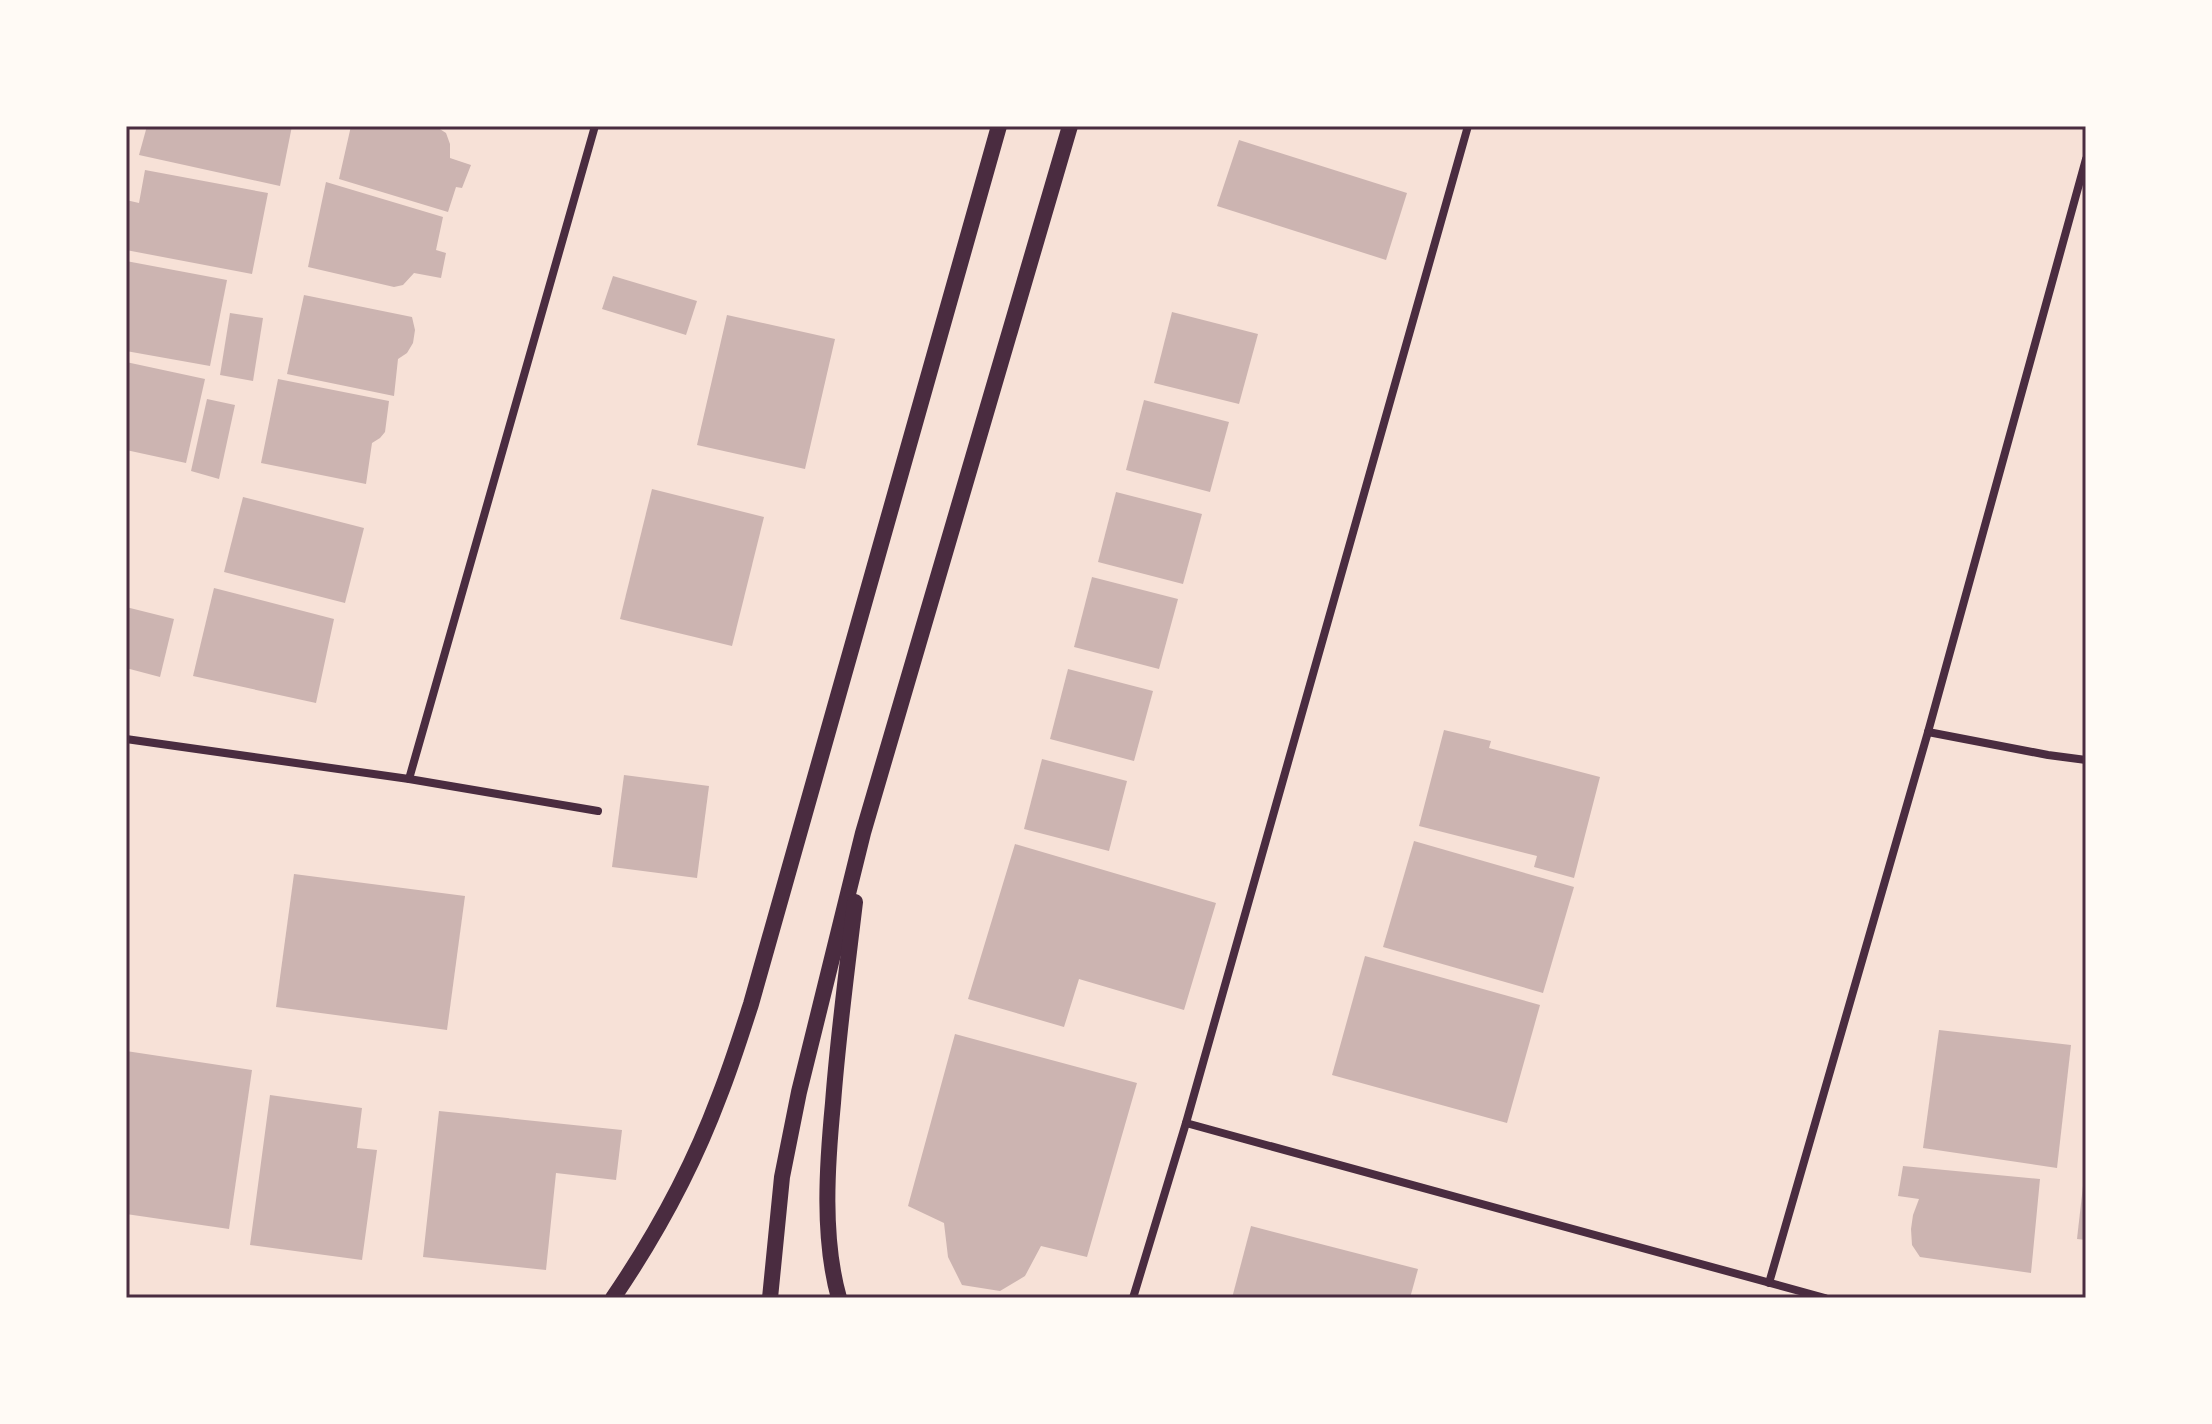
<svg xmlns="http://www.w3.org/2000/svg" width="2212" height="1424" font-family="'Exo 2',sans-serif">
	<style>
		.building { fill: #ccb4b1 }
		.lines { fill: none; stroke-linecap: round; stroke-linejoin: round }
		.minor { stroke: #4a2c40; stroke-width: 8 }
		.secondary { stroke: #4a2c40; stroke-width: 16 }
		.neatline { fill: none; stroke: #4a2c40; stroke-width: 3 }
	</style>
	<rect width="100%" height="100%" fill="#f7e1d7"/>
	<!-- building -->
	<g class="building">
		<path d="M147,126H292L280,186L139,155Z"/>
		<path d="M351,126H435L446,133L450,144V158L471,165L462,188L456,187L448,212L339,179Z"/>
		<path d="M1239,140L1407,193L1386,260L1217,206Z"/>
		<path d="M145,170L268,193L252,274L126,250V200L139,203Z"/>
		<path d="M326,182L443,217L436,250L446,253L441,278L414,273L403,285L394,287L308,267Z"/>
		<path d="M126,261L227,280L210,366L126,351Z"/>
		<path d="M613,276L697,301L686,335L602,309Z"/>
		<path d="M304,295L412,317L415,330L413,343L407,353L398,359L394,396L287,374Z"/>
		<path d="M1172,312L1258,334L1239,404L1154,383Z"/>
		<path d="M230,313L263,318L253,381L220,375Z"/>
		<path d="M727,315L835,339L805,469L697,445Z"/>
		<path d="M126,362L205,379L186,463L126,450Z"/>
		<path d="M278,379L389,401L385,432L380,438L372,443L366,484L261,463Z"/>
		<path d="M207,399L235,405L219,479L191,471Z"/>
		<path d="M1144,400L1229,422L1210,492L1126,470Z"/>
		<path d="M652,489L764,517L732,646L620,619Z"/>
		<path d="M1116,492L1202,514L1183,584L1098,562Z"/>
		<path d="M243,497L364,528L345,603L224,572Z"/>
		<path d="M1092,577L1178,599L1159,669L1074,647Z"/>
		<path d="M214,588L334,619L316,703L193,676Z"/>
		<path d="M126,607L174,619L160,677L126,668Z"/>
		<path d="M1068,669L1153,691L1134,761L1050,739Z"/>
		<path d="M1444,730L1491,741L1489,748L1600,777L1574,878L1534,867L1537,856L1419,826Z"/>
		<path d="M1042,759L1127,781L1109,851L1024,829Z"/>
		<path d="M624,775L709,786L697,878L612,867Z"/>
		<path d="M1414,841L1574,887L1543,993L1383,947Z"/>
		<path d="M1015,844L1216,903L1184,1010L1079,979L1064,1027L968,999Z"/>
		<path d="M294,874L465,896L447,1030L276,1007Z"/>
		<path d="M1365,956L1540,1005L1507,1123L1332,1075Z"/>
		<path d="M1939,1030L2071,1045L2057,1168L1923,1148Z"/>
		<path d="M955,1034L1137,1083L1087,1257L1041,1246L1025,1276L1000,1291L962,1285L948,1257L944,1223L908,1206Z"/>
		<path d="M126,1051L252,1070L229,1229L126,1214Z"/>
		<path d="M270,1095L362,1108L357,1148L377,1150L362,1260L250,1245Z"/>
		<path d="M439,1111L622,1130L616,1180L556,1173L546,1270L423,1257Z"/>
		<path d="M1903,1166L2040,1179L2031,1273L1920,1257L1912,1245L1911,1229L1913,1215L1919,1199L1898,1196Z"/>
		<path d="M2084,1177H2086V1240L2077,1239Z"/>
		<path d="M1251,1226L1418,1269L1410,1298H1232Z"/>
	</g>
	<g class="lines">
		<!-- minor -->
		<g class="minor">
			<path d="M1928,732L2048,755L2086,760"/>
			<path d="M126,739L409,779L598,811"/>
			<path d="M409,779L595,126"/>
			<path d="M1186,1123L1825,1298"/>
			<path d="M1769,1283L1928,732L2086,159"/>
			<path d="M1133,1298L1186,1123L1468,126"/>
		</g>
		<!-- secondary -->
		<g class="secondary">
			<path d="M613,1298C656,1235 692,1169 719,1097C731,1067 741,1035 751,1004L999,126"/>
			<path d="M770,1298L782,1177L799,1092L863,833L1070,126"/>
			<path d="M839,1298C822,1238 827,1165 833,1103C838,1036 847,969 855,902"/>
		</g>
	</g>
	<!-- border -->
	<rect width="2212" height="1424" fill="none" stroke="#fffaf5" stroke-width="256"/>
	<rect x="128" y="128" width="1956" height="1168" class="neatline"/>
</svg>
